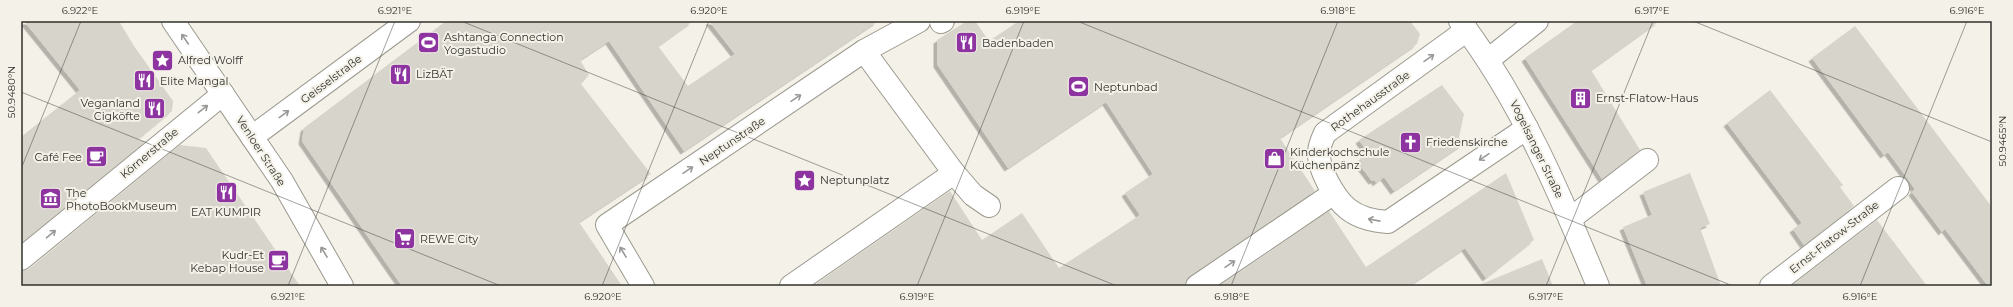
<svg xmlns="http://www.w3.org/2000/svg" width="2013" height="307" font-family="Montserrat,sans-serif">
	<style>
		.building { fill: #d7d5cb; filter: url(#shadow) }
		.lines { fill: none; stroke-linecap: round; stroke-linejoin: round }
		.minor-casing { stroke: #9b998f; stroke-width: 24 }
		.minor { stroke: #fff; stroke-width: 22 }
		.oneway { stroke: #989896 }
		.ticks { fill: none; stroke: #31302d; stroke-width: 1; stroke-opacity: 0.45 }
		.labels { text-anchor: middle; stroke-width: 4; stroke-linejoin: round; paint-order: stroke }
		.poi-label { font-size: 11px; fill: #31302d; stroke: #f4f2e8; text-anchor: start }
		.street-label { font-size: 11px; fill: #31302d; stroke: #f4f2e8 }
		.neatline { fill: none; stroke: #31302d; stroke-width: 1.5 }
		.ticks-label { font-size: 10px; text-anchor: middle; fill: #31302d }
	</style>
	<defs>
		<filter id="shadow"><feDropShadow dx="-3.5" dy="3.5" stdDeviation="0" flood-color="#0004"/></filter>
	</defs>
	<rect width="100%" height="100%" fill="#f4f2e8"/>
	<!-- building -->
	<g class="building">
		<path d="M24,21H119L134,46L173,101L172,111L137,140L146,141L21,243V137L80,90Z"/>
		<path d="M446,21H693L658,46L688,86L735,54L709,21H878L684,151L609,41L580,60L589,75L581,84L651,174L579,222L622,286H402L302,141L304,128Z"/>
		<path d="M967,21H975L989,41L1019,21H1410L1420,34L1417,44L1280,138L1315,191L1190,276L1186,280L1185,286H813L950,191L982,240L1022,213L1059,268L1140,215L1125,193L1153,174L1106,102L1008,168L937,64V40Z"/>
		<path d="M1577,21H1659L1591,70L1640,150L1602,179L1525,58Z"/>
		<path d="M1855,26L1992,207V286H1988L1945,229L1942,232L1912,192L1915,189L1902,171L1888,152L1884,155L1812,58Z"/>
		<path d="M1442,85L1464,114L1459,137L1463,144L1394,191L1384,177L1376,183L1375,180L1372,181L1359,164L1362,162L1360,159L1368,153L1359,140Z"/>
		<path d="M1770,90L1843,185L1840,187L1854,206L1804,245L1793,229L1802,223L1727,123Z"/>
		<path d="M180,145L206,148L300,286H21V271L29,269Z"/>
		<path d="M1506,173L1534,240L1486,278L1465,248L1409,286H1219L1329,211L1366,267Z"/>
		<path d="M1690,173L1710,224L1700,228L1721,286H1647L1623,227L1652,215L1643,192Z"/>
		<path d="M1877,220L1927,286H1791Z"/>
		<path d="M1542,259L1553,286H1479V285Z"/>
	</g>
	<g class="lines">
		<defs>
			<g id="minor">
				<path d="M173,21L282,181L342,286"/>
				<path d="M1460,21C1521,101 1560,194 1598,286"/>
				<path d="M941,22L943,21"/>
				<path d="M1467,30L1325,133C1322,140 1319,145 1319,153C1318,169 1335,199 1348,209C1359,218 1374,221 1388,222L1527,128"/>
				<path d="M1488,60L1537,21"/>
				<path d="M252,137L409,21"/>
				<path d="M954,173L973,195L989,206"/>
				<path d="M1570,219L1647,160"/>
				<path d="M21,259L223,94"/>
				<path d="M643,286L607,225L864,51L919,21"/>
				<path d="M791,286L954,173L864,51"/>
				<path d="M1197,286L1334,193"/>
				<path d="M1771,286L1898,188"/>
			</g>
		</defs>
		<!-- minor casing -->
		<use href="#minor" class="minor-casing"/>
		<!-- minor -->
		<use href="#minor" class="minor"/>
	</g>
	<!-- one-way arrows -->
	<defs><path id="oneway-shaft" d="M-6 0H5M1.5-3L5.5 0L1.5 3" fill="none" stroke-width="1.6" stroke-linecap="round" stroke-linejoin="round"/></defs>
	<g class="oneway">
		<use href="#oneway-shaft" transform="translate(185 39) rotate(-124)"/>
		<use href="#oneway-shaft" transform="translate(1429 58) rotate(-35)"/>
		<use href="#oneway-shaft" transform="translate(796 98) rotate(-34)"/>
		<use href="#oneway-shaft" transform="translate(203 109) rotate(-38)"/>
		<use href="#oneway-shaft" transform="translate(284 114) rotate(-36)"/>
		<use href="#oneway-shaft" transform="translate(1484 157) rotate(146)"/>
		<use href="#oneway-shaft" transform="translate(688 170) rotate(-34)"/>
		<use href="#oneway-shaft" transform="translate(1374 220) rotate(-169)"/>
		<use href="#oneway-shaft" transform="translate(51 234) rotate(-40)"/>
		<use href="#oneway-shaft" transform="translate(324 252) rotate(-121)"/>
		<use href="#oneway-shaft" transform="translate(623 252) rotate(-121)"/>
		<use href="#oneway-shaft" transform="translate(1230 264) rotate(-34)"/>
	</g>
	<!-- ticks -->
	<path class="ticks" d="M461,21L1117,286M1077,21L1733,286M1693,21L1992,142M21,92L501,286M21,169L81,21M288,286L395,21M602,286L709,21M917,286L1024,21M1231,286L1338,21M1546,286L1653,21M1860,286L1967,21"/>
	<!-- icons -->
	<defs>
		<symbol id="stadium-square" viewBox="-11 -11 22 22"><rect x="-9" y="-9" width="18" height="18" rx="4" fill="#8e34a0" stroke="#f4f2e8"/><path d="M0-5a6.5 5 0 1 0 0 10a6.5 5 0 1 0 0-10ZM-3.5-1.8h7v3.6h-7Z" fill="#fff"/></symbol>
		<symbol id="restaurant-square" viewBox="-11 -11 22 22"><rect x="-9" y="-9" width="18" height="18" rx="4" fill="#8e34a0" stroke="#f4f2e8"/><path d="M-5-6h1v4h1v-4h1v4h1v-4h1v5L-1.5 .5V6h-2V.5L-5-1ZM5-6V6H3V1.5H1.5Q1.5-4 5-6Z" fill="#fff"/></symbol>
		<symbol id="sight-square" viewBox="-11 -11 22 22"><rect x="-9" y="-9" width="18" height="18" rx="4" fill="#8e34a0" stroke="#f4f2e8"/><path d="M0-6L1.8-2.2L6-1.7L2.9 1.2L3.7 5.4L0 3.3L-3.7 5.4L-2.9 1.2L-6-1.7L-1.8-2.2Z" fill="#fff"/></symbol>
		<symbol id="building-square" viewBox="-11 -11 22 22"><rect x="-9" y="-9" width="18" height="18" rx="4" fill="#8e34a0" stroke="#f4f2e8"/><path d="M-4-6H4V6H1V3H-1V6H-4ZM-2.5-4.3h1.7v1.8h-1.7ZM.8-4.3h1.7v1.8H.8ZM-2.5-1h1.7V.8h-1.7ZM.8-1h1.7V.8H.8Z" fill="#fff"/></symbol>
		<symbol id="church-square" viewBox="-11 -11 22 22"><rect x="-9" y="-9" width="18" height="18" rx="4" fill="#8e34a0" stroke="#f4f2e8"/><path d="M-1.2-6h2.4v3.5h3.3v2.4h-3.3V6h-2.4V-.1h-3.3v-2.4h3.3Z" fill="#fff"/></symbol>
		<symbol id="cafe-square" viewBox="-11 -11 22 22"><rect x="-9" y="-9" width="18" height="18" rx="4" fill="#8e34a0" stroke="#f4f2e8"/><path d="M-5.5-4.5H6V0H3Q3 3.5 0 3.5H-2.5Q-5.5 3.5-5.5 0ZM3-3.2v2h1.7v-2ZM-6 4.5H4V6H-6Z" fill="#fff"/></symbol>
		<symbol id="shop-square" viewBox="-11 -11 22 22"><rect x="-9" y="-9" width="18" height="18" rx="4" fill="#8e34a0" stroke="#f4f2e8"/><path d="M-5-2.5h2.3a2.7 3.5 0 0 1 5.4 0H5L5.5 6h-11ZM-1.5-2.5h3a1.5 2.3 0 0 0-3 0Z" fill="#fff"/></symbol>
		<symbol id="museum-square" viewBox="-11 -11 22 22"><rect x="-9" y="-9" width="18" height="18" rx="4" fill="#8e34a0" stroke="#f4f2e8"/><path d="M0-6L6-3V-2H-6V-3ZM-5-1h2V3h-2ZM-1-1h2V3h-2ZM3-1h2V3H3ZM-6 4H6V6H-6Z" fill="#fff"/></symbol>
		<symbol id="supermarket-square" viewBox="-11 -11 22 22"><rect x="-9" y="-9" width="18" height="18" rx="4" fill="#8e34a0" stroke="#f4f2e8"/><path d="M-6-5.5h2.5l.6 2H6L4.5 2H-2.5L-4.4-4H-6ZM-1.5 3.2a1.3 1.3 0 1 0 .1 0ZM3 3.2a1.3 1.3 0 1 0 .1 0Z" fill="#fff"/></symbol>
	</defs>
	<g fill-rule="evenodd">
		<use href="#stadium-square" x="416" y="30" width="25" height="25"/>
		<use href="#restaurant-square" x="954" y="30" width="25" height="25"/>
		<use href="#sight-square" x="150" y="48" width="25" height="25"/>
		<use href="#restaurant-square" x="388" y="62" width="25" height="25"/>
		<use href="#restaurant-square" x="132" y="68" width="25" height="25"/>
		<use href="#stadium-square" x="1066" y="74" width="25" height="25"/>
		<use href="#building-square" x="1568" y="86" width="25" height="25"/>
		<use href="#restaurant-square" x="142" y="96" width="25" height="25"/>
		<use href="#church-square" x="1398" y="130" width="25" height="25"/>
		<use href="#cafe-square" x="84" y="144" width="25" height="25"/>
		<use href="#shop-square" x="1262" y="146" width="25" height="25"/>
		<use href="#sight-square" x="792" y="168" width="25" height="25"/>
		<use href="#restaurant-square" x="214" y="180" width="25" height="25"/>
		<use href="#museum-square" x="38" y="186" width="25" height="25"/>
		<use href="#supermarket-square" x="392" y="226" width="25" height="25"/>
		<use href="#cafe-square" x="266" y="248" width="25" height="25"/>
	</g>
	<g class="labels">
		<!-- poi labels -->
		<g class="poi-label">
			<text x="444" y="41">Ashtanga Connection<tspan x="444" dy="13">Yogastudio</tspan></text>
			<text x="982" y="47">Badenbaden</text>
			<text x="178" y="64">Alfred Wolff</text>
			<text x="416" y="78">LizBÄT</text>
			<text x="160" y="85">Elite Mangal</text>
			<text x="1094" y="91">Neptunbad</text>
			<text x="1596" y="102">Ernst-Flatow-Haus</text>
			<text x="140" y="107" text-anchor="end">Veganland<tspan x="140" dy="13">Cigköfte</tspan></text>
			<text x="1426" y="146">Friedenskirche</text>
			<text x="1290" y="156">Kinderkochschule<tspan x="1290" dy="13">Küchenpänz</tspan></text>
			<text x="82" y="161" text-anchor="end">Café Fee</text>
			<text x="820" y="184">Neptunplatz</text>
			<text x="66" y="197">The<tspan x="66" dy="13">PhotoBookMuseum</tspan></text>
			<text x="226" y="216" text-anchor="middle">EAT KUMPIR</text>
			<text x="420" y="243">REWE City</text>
			<text x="264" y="259" text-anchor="end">Kudr-Et<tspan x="264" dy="13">Kebap House</tspan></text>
		</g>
		<!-- street labels -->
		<g class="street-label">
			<text transform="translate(331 79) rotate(-37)" y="4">Geisselstraße</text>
			<text transform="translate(1370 101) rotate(-36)" y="4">Rothehausstraße</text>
			<text transform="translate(732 141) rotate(-34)" y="4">Neptunstraße</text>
			<text transform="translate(1537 149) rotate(64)" y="4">Vogelsanger Straße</text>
			<text transform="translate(261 151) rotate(57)" y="4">Venloer Straße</text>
			<text transform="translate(149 153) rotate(-40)" y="4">Körnerstraße</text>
			<text transform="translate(1834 237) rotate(-38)" y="4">Ernst-Flatow-Straße</text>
		</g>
	</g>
	<!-- border -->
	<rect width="2013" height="307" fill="none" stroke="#f4f2e8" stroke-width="44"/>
	<rect x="22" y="22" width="1969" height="263" class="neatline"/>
	<g class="ticks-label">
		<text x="80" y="14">6.922°E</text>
		<text x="395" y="14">6.921°E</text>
		<text x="709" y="14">6.920°E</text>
		<text x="1023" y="14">6.919°E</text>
		<text x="1338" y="14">6.918°E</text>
		<text x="1652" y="14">6.917°E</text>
		<text x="1967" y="14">6.916°E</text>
		<text transform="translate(11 92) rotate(-90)" y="4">50.9480°N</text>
		<text transform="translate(2002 141) rotate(-90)" y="4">50.9465°N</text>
		<text x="288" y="300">6.921°E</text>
		<text x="603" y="300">6.920°E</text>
		<text x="917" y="300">6.919°E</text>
		<text x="1232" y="300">6.918°E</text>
		<text x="1546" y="300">6.917°E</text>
		<text x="1860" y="300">6.916°E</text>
	</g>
</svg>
